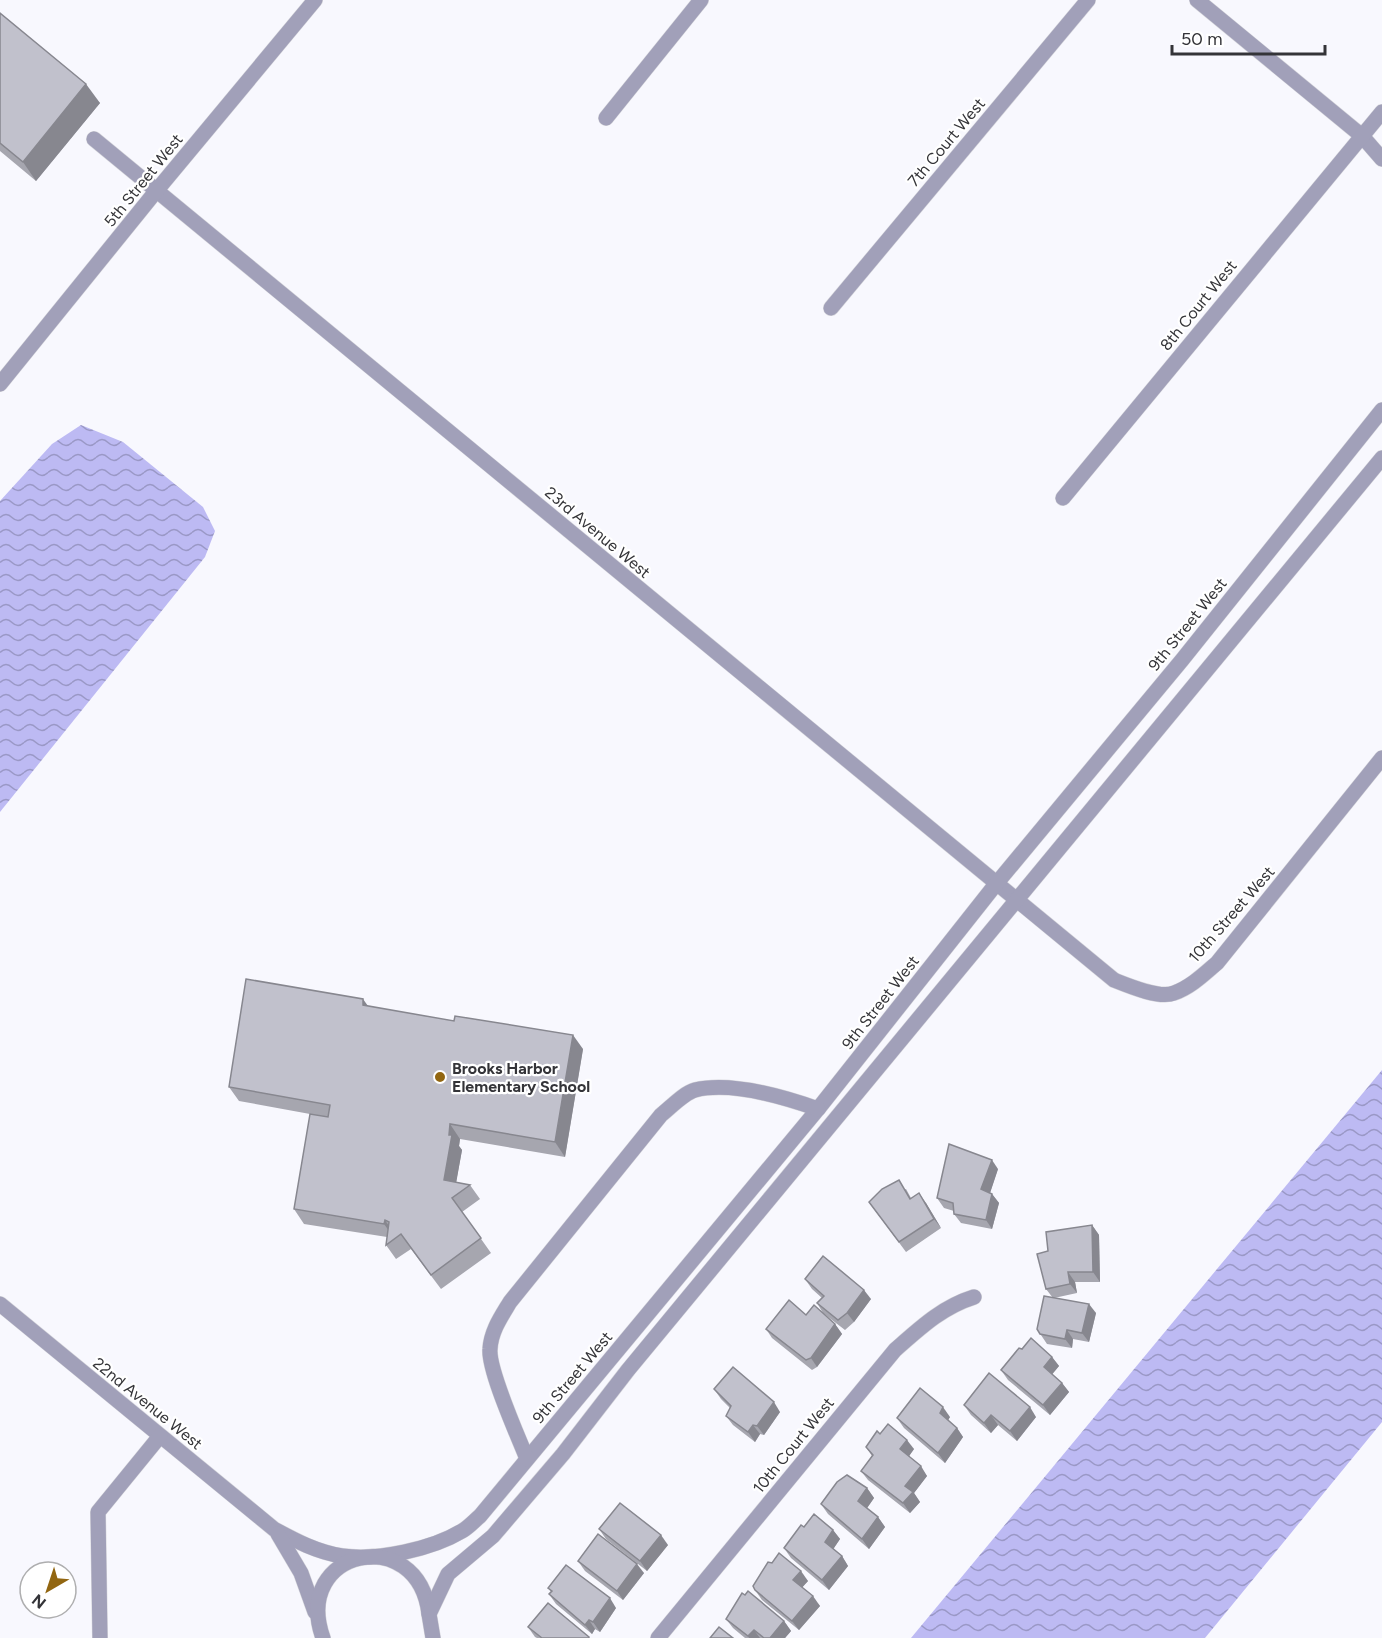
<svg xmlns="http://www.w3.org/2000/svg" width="1382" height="1638" font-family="Figtree,sans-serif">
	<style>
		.water { fill: url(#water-waves) }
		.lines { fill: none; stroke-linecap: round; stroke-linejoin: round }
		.minor-casing { stroke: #d5d5da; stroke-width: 16 }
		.minor { stroke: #a1a0b9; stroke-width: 15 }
		.wall { fill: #a6a6af }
		.shaded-wall { fill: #87878f }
		.building { fill: #c1c1cc; stroke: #87878f; stroke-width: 1.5 }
		.poi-dot { fill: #926611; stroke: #fff; stroke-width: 2 }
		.labels { text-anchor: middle; stroke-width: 4.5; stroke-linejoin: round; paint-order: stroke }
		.street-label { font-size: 16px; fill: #343438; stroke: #fff }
		.poi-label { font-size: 16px; font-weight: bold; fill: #343438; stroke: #fff; text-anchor: start }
	</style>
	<defs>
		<pattern id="water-waves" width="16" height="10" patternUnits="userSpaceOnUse" patternTransform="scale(1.5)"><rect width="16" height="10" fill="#bdbaf3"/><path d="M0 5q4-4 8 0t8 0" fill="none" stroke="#9a98c6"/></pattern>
	</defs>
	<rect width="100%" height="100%" fill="#f8f8fe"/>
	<!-- water -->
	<g class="water">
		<path d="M81,425L123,442L203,507L215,531L205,557L0,812V501L52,444Z"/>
		<path d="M1382,1070V1422L1205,1638H911Z"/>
	</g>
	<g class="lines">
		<defs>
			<g id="minor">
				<path d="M1197,0L1362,136L1382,159"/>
				<path d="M606,118L701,0"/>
				<path d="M94,139L1114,980C1129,986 1160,999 1174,993C1191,987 1204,974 1217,963L1382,758"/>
				<path d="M831,308L1088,0"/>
				<path d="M0,384L157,190L315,0"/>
				<path d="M1063,498L1382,112"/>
				<path d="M0,1304L274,1529C296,1541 317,1552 342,1556C378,1561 432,1549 462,1531C469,1527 474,1521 480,1516L818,1109L996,884L1182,660L1382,410"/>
				<path d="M527,1459C518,1436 488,1370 490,1349C491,1331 501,1317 510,1302L661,1115C671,1107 684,1093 695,1090C731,1081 784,1097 818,1109"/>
				<path d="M278,1534L301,1573L315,1612"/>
				<path d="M100,1638L98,1512L160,1436"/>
				<path d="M323,1638C291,1549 418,1522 429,1614"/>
				<path d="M433,1638L429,1614L448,1574L493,1536L563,1454L628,1370L1382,458"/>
				<path d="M658,1638L895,1350C920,1328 942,1307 974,1297"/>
			</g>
		</defs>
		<!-- minor casing -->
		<use href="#minor" class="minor-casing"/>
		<!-- minor -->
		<use href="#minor" class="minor"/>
	</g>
	<!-- wall -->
	<g class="wall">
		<path d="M0,13L100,103L36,181L0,151Z"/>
		<path d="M368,1006L583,1049L565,1157L460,1139L459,1146L462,1150L456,1182L470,1185L480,1199L462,1212L491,1253L441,1289L411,1249L396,1259L386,1245L387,1237L304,1224L294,1209L310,1114L239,1101L229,1087Z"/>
		<path d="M998,1169L990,1193L992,1194L999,1203L992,1229L961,1223L954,1214V1211L944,1208L937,1198Z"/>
		<path d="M906,1189L911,1198L926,1203L941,1228L906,1252L869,1202Z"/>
		<path d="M1092,1225L1099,1235L1100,1282H1075L1077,1293L1054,1298L1096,1313L1089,1342L1073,1339L1072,1348L1047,1344L1037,1329L1053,1298L1046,1289Z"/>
		<path d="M805,1279L871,1299L854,1322L845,1330L823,1313L817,1303L822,1298L812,1289Z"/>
		<path d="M806,1315L835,1324L842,1334L817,1367L812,1370L772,1338L766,1329Z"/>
		<path d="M1022,1349L1052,1357L1059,1366L1052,1374L1062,1383L1069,1392L1050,1415L1008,1380L1001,1370Z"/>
		<path d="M714,1389L780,1412L764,1435L760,1434L755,1442L733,1425L726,1416L730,1408L721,1399Z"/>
		<path d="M964,1405L1036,1417L1017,1441L998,1425L991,1433L971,1415Z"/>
		<path d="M950,1417L948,1420L957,1428L963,1437L945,1463L904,1428L897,1418Z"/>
		<path d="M880,1434L914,1449L909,1456L927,1476L914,1493L920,1502L910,1513L868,1480L861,1471L872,1456L866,1447Z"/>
		<path d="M867,1488L874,1498L867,1508L878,1517L885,1527L869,1549L828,1514L821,1504Z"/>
		<path d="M804,1527L833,1530L840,1539L833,1549L842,1556L848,1566L829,1590L791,1558L784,1548Z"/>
		<path d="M599,1529L668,1545L647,1571L606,1539Z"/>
		<path d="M578,1561L644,1573L623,1600L585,1571Z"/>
		<path d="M772,1563L808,1581L802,1587L820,1606L799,1630L762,1600L755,1590Z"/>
		<path d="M548,1588L616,1608L600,1632L595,1629L592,1634L556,1604L549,1594L551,1592Z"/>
		<path d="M548,1603L590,1638H537L535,1637L528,1627Z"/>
		<path d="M726,1619L784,1621L791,1631L785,1638H745L733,1628Z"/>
	</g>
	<!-- shaded-wall -->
	<g class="shaded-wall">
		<path d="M86,84L100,103L36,181L23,162Z"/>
		<path d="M363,999L373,1013L363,1005Z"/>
		<path d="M573,1035L583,1049L565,1157L555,1142Z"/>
		<path d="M450,1124L460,1139L459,1146L462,1150L454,1195L444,1180Z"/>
		<path d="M992,1160L998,1169L988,1199L981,1189Z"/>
		<path d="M919,1193L926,1203L941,1228L934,1219Z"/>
		<path d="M992,1194L999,1203L992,1229L986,1220Z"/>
		<path d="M385,1220L395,1235L394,1238L384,1224Z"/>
		<path d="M1092,1225L1099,1235L1100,1282L1093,1272Z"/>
		<path d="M1068,1272L1075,1282L1077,1293L1070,1284Z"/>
		<path d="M864,1290L871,1299L854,1322L847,1313Z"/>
		<path d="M1089,1304L1096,1313L1089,1342L1082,1333Z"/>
		<path d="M835,1324L842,1334L817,1367L811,1358Z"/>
		<path d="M1067,1330L1073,1339L1072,1348L1065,1339Z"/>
		<path d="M1052,1357L1059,1366L1050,1377L1044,1367Z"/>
		<path d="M1062,1383L1069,1392L1050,1415L1043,1405Z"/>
		<path d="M774,1402L780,1412L764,1435L757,1426Z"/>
		<path d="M943,1407L950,1417L947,1422L940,1413Z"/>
		<path d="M1030,1407L1036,1417L1017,1441L1010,1431Z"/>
		<path d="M991,1415L998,1425L991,1433L984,1423Z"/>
		<path d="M753,1425L760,1434L755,1442L748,1432Z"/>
		<path d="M957,1428L963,1437L945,1463L938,1453Z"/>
		<path d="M907,1440L914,1449L907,1459L900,1449Z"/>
		<path d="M921,1466L927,1476L914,1493L920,1502L910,1513L903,1503L905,1486Z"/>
		<path d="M867,1488L874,1498L865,1511L858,1501Z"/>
		<path d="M878,1517L885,1527L869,1549L862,1539Z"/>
		<path d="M833,1530L840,1539L832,1551L825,1542Z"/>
		<path d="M661,1535L668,1545L647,1571L640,1561Z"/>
		<path d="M842,1556L848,1566L829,1590L822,1580Z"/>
		<path d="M637,1564L644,1573L623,1600L617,1591Z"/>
		<path d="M801,1571L808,1581L800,1590L793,1580Z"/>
		<path d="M813,1596L820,1606L799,1630L792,1621Z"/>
		<path d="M610,1598L616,1608L600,1632L593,1622Z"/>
		<path d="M589,1620L595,1629L592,1634L585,1625Z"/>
		<path d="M784,1621L791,1631L785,1638H770Z"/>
		<path d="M754,1630L760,1638H749L748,1636Z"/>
	</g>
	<!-- building -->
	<g class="building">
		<path d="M0,13L86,84L23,162L0,143Z"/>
		<path d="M246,979L363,999V1005L454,1021L455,1016L573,1035L555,1142L450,1124L449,1135H452L444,1180L470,1185L452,1198L481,1238L431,1275L401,1234L386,1245L389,1222L385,1220L384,1224L294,1209L310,1114L328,1117L330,1105L229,1087Z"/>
		<path d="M949,1144L992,1160L981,1189L992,1194L986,1220L954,1214L953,1203L937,1198Z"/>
		<path d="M899,1180L910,1199L919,1193L934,1219L899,1242L869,1202L882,1189Z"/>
		<path d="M1092,1225L1093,1272H1068L1070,1284L1046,1289L1037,1254L1048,1251L1046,1232Z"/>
		<path d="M823,1256L864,1290L847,1313L838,1320L817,1303L824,1296L805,1279Z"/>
		<path d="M1044,1296L1089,1304L1082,1333L1067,1330L1065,1339L1040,1334L1037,1329Z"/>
		<path d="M789,1300L806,1315L814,1305L835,1324L811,1358L806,1360L766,1329Z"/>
		<path d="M1031,1338L1052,1357L1044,1367L1062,1383L1043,1405L1001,1370L1019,1348L1022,1349Z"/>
		<path d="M733,1367L774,1402L757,1426L753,1425L748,1432L726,1416L731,1406L714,1389Z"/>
		<path d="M989,1373L1030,1407L1010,1431L991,1415L984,1423L964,1405Z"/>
		<path d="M920,1388L943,1407L940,1413L957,1428L938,1453L897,1418Z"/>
		<path d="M888,1424L907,1440L900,1449L921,1466L905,1486L913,1492L903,1503L861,1471L873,1455L866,1447L877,1431L880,1434Z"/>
		<path d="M847,1475L867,1488L858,1501L878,1517L862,1539L821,1504L837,1482Z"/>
		<path d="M620,1503L661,1535L640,1561L599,1529Z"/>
		<path d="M814,1514L833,1530L825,1542L842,1556L822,1580L784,1548L801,1525L804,1527Z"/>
		<path d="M598,1534L637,1564L617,1591L578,1561Z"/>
		<path d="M779,1553L801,1571L793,1580L813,1596L792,1621L755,1590L753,1586L768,1562L772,1563Z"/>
		<path d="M566,1565L610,1598L593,1622L589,1620L585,1625L549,1594L552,1591L548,1588Z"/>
		<path d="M748,1591L784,1621L770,1638H764L754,1630L748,1636L726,1619L742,1593L745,1595Z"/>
		<path d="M548,1603L589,1637L588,1638H542L528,1627Z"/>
		<path d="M719,1627L733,1638H710Z"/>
	</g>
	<!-- markers -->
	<circle class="poi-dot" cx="440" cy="1077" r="6"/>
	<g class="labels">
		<!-- street labels -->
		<g class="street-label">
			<text transform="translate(946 142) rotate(-50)" y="6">7th Court West</text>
			<text transform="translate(143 180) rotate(-51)" y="6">5th Street West</text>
			<text transform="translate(1198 305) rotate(-51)" y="6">8th Court West</text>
			<text transform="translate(598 532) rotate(40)" y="6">23rd Avenue West</text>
			<text transform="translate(1187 624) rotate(-51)" y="6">9th Street West</text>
			<text transform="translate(1231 914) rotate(-49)" y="6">10th Street West</text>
			<text transform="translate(880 1002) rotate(-52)" y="6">9th Street West</text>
			<text transform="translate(572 1377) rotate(-50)" y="6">9th Street West</text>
			<text transform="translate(148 1403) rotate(39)" y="6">22nd Avenue West</text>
			<text transform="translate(793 1445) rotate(-51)" y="6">10th Court West</text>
		</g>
		<!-- poi labels -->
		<g class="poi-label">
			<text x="452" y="1074">Brooks Harbor<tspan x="452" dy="18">Elementary School</tspan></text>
		</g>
	</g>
	<!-- north arrow -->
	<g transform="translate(48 1590) rotate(219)"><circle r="28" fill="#ffffff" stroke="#aeaeaf" stroke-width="1.5"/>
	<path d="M0-4.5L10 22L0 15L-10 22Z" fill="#926611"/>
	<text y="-9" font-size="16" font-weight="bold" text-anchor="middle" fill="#343438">N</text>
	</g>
	<!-- scale -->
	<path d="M1172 45v9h153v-9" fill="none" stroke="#343438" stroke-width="3"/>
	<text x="1181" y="45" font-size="18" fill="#343438" stroke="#ffffff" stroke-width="4.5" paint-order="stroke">50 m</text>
</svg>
